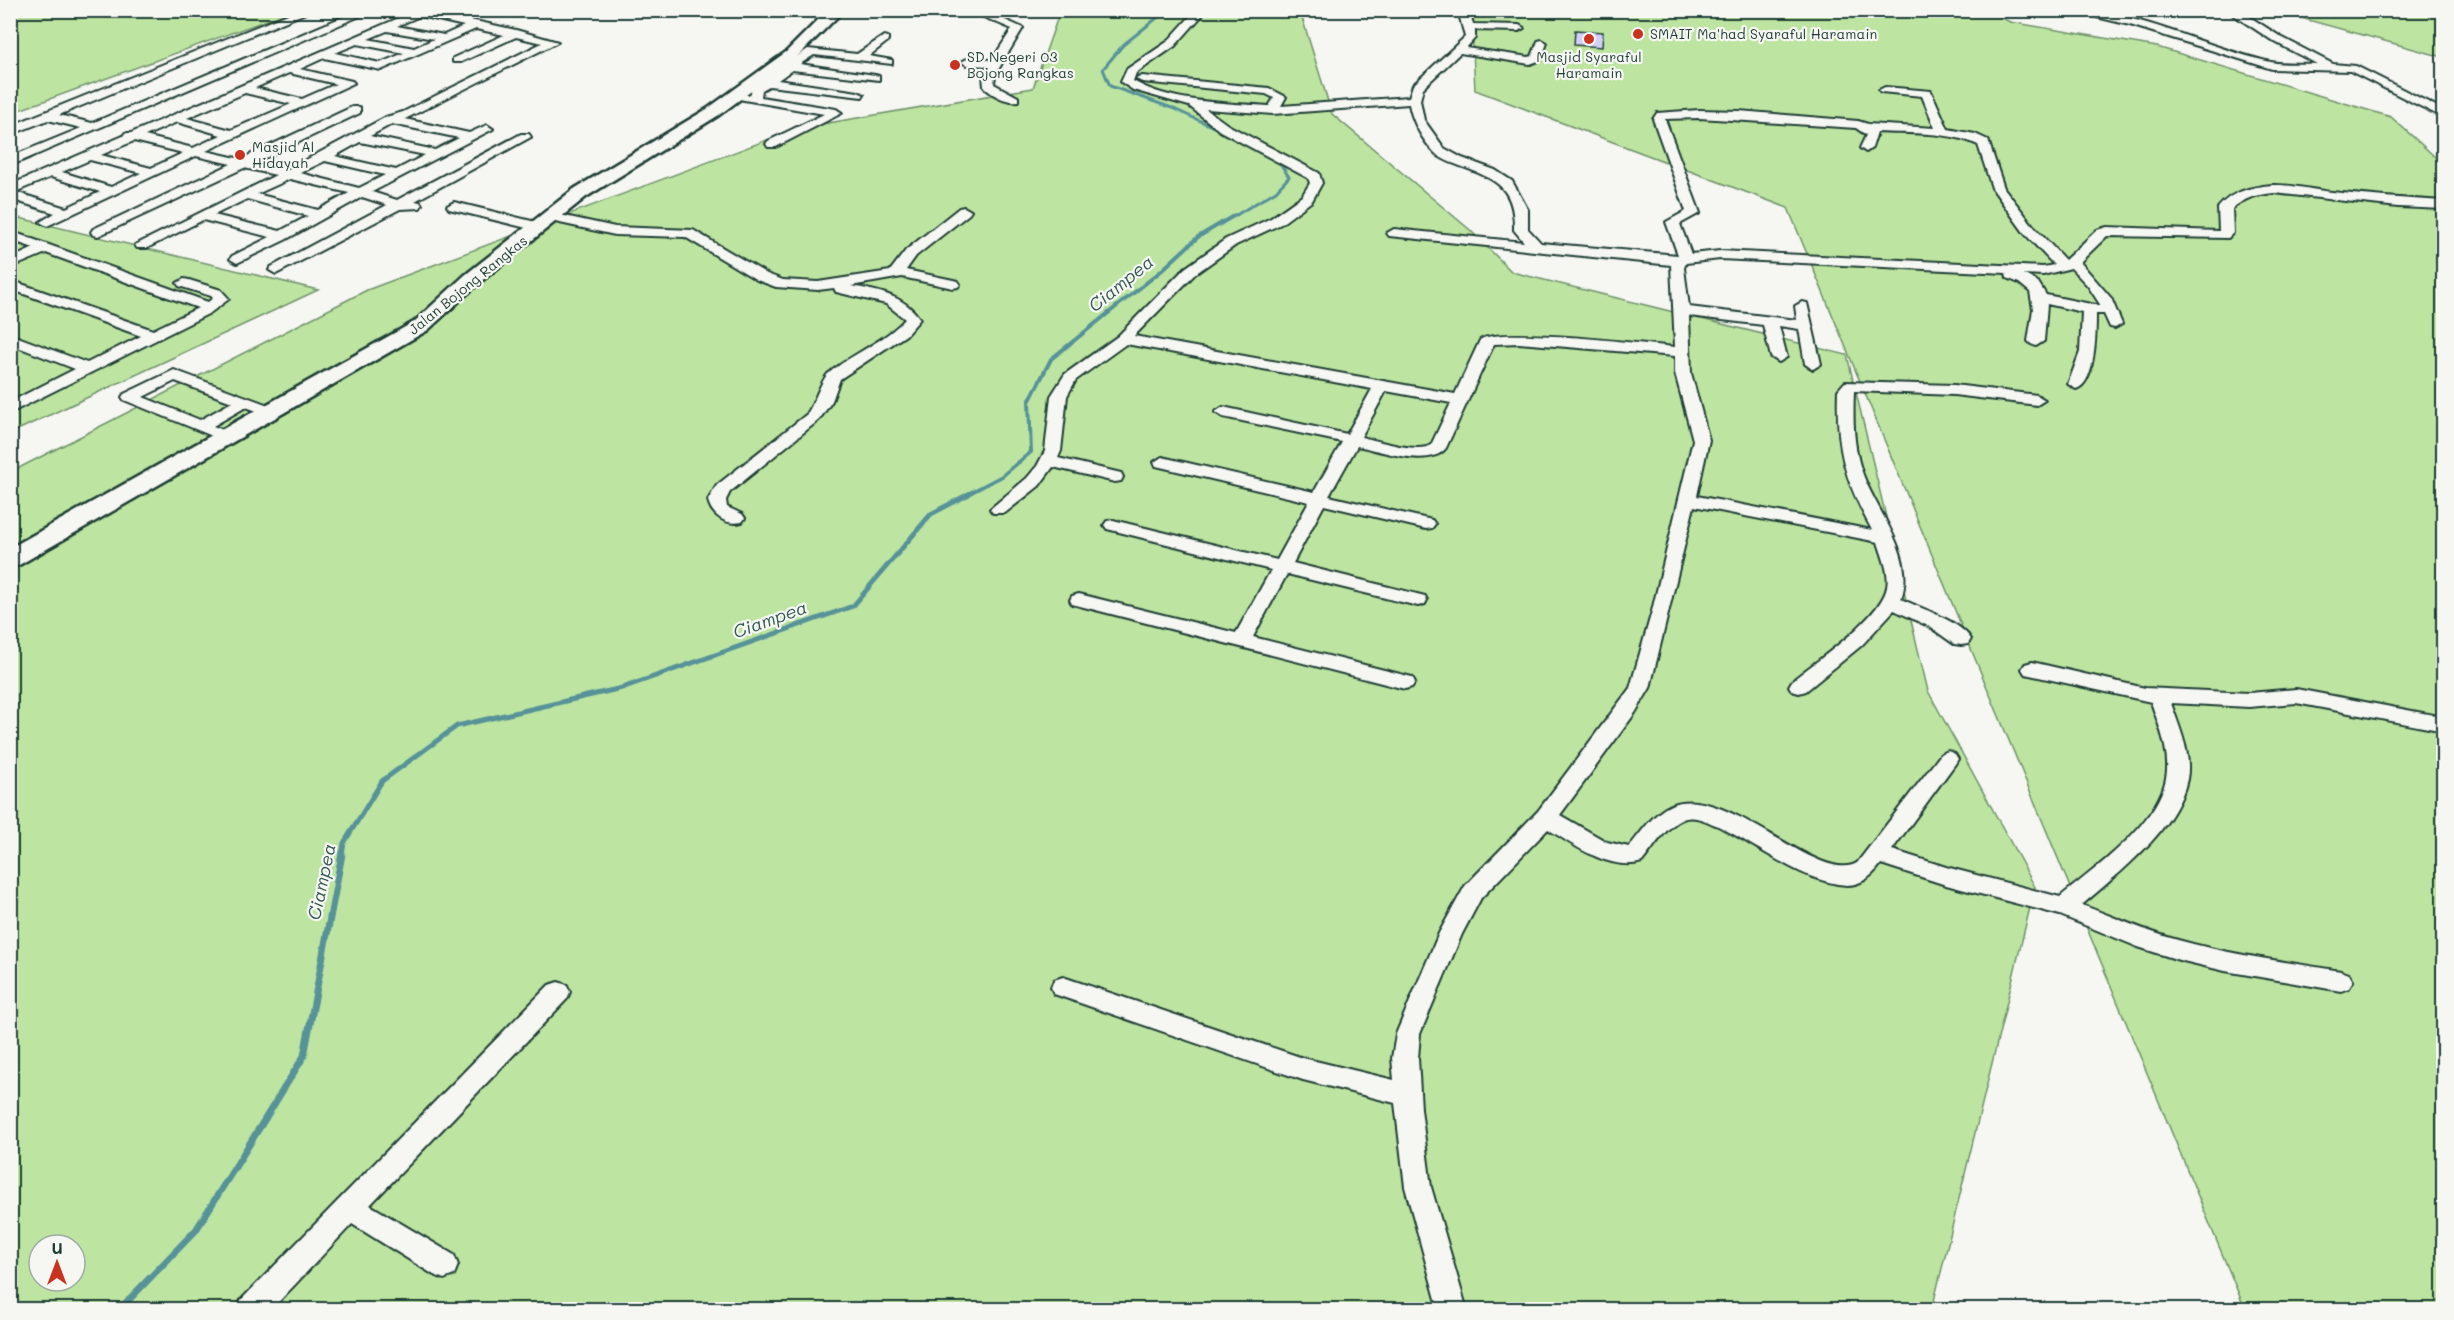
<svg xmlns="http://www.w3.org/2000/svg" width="2454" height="1320" font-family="Mali,sans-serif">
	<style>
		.green { fill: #bde5a1; stroke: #6e916a; stroke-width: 1.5; fill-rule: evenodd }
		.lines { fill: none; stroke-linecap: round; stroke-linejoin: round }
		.stream-far3 { stroke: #579298; stroke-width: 3 }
		.stream-far2 { stroke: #579298; stroke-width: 4 }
		.stream-far1 { stroke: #579298; stroke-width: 5 }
		.stream { stroke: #579298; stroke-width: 7 }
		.building { fill: #d3d1fa; stroke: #1f3d34; stroke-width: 1.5 }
		.minor-casing { stroke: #1f3d34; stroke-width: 4 }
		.secondary-casing { stroke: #1f3d34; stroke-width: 5 }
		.minor { fill: #f6f6f2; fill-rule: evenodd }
		.secondary { fill: #f6f6f2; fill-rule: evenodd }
		.poi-dot { fill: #c8321e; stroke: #f6f6f2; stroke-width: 2 }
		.labels { text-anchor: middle; stroke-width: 4.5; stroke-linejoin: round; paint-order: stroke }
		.far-poi-label { font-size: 14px; fill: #1f3d34; stroke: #f6f6f2; text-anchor: start }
		.far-street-label { font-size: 14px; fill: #1f3d34; stroke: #f6f6f2 }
		.water-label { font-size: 18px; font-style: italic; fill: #325955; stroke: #f6f6f2 }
	</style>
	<rect width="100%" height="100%" fill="#f6f6f2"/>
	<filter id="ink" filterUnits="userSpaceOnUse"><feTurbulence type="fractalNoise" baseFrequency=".0167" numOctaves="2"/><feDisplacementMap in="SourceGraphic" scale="12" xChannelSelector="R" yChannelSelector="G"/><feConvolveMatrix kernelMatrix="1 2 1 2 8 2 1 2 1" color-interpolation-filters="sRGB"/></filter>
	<g filter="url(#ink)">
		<!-- green -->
		<g class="green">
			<path d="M11,10H292V11L11,113Z"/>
			<path d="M1060,11H1300L1332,114L1469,229L1512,272L1847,355L1928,691L2035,887L1932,1309L11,1310V472L367,290L799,128L1033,88ZM39,1245H75V1281H39Z"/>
			<path d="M1471,11H1988L2010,22L2157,47L2391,117L2443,164V1309H2245L1788,208L1475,90Z"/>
			<path d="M2275,11H2443V57Z"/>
			<path d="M11,216L318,290L11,433Z"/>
		</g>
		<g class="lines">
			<!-- stream-far3 -->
			<g class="stream-far3">
				<path d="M1167,10L1123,45L1103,69L1110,86L1172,108L1222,131"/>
				<path d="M1233,217L1276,191L1289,177L1276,157"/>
			</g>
			<!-- stream-far2 -->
			<path class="stream-far2" d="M966,495L1002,476L1031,452L1029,402L1051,359L1161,271L1198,237L1235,215"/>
			<!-- stream-far1 -->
			<path class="stream-far1" d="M342,855L344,843L382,781L457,726L622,688L853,606L931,514L969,494"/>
			<!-- stream -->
			<path class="stream" d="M119,1310L196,1230L304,1056L342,854"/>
		</g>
		<!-- building -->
		<path class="building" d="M1575,30L1603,32L1602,47L1574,45Z"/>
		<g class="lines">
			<defs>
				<g id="minor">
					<path d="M298,10H313L59,115L92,123L359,10H374L10,166V157L81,128L48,120L10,135V126Z"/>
					<path d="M399,10H425L516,30L558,42L405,119L469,133L487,125L493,129L372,192L397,200L521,134H529L531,137L415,201L420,202L422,205L420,208L400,209L276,274L269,270L271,267L387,205L362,197L285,240L237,263L230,259L232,256L270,237L203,220L147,248H137L135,245L276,175L244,168L98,236L93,235L91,232L93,229L231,164L196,156L47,226L40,222L55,213L10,199V185L123,136L125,133H131L408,14ZM420,16L464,26L444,35L397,26ZM476,29L504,35L453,58V62H461L516,37L542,43L403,112L386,117L287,170L255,163L360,113V107H352L241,159L206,151L354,83L352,81L300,69L324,58L381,70ZM387,31L434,39L414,48L368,39ZM357,44L404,53L380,63L335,53ZM289,73L336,84L302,99L255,88ZM245,93L291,104L231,130L187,118ZM177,122L221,135L193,148L145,136ZM392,124L459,138L435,150L370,136ZM134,141L183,153L151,168L101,155ZM360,142L425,155L396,170L335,156ZM90,160L141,173L111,187L62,172ZM325,161L385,175L359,188L300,173ZM51,177L100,192L66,208L15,192ZM290,179L349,193L318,210L257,194ZM247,199L308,216L280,231L214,215Z"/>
					<path d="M967,10H983L1023,28L995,75L994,84L1018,97V101C1007,103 992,95 984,87L983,75L989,66L967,65L961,62L967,59L992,60L1012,29Z"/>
					<path d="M1196,10L1206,11L1175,46L1136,73L1133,81C1171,103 1226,103 1269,106L1274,98L1266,94L1142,82L1136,79L1142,76L1269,88L1286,97L1281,106L1409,97L1413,85L1465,37L1458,10H1523V14L1519,15L1470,14L1473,24L1519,25L1524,28L1519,31L1475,30V38L1466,48L1529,57L1532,56L1538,41L1542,40L1547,43L1541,60L1530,64L1460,53L1423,88L1420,100L1424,120L1444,148L1462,158L1495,170L1512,181L1528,210V229L1541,243L1678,255L1666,222L1686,211L1653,119L1657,113L1699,110L1739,111L1858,121L1868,124L1935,128L1922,96L1881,92L1879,90L1885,87L1931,91L1948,129L1975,134L1988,140L2004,188L2035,228L2065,260L2097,230L2107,227L2219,231L2218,208C2231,191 2252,187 2272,185C2291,184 2313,190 2332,192C2369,196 2406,199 2444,201V209L2398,207L2274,193C2257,195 2245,197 2232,209L2233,233L2228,238L2107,236L2080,262L2111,298L2122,324L2115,328L2110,327L2104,314H2096C2096,331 2096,384 2076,389L2068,384L2080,352L2082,312L2047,304L2044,341L2036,346L2031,344L2028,341L2033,309L2030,292L2019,283L2007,278L2006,273L1720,259L1686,263L1684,268L1689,307L1797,320L1795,306L1802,302L1807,303L1821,364L1813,369L1805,364L1799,329L1779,326L1787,357L1779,362L1771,357L1763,325L1689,316L1691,373L1709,440L1697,496L1872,530C1844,479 1836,448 1838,390L1845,382L1954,385L2037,395L2045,400L2037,405L1954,395L1854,391C1853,417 1853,444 1861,469C1874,510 1917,554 1901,599C1920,608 1960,621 1971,639L1968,644L1961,645L1954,644L1930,627L1894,610L1862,645L1806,691L1799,693L1792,691L1789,686L1792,681C1816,661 1881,618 1887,587C1890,573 1882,556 1878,542L1694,506L1650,688L1635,713L1560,815L1607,842L1629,847C1641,833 1653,813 1671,805C1725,781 1818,886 1857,863L1941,754L1948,751L1955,754L1958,759L1955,764L1892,850L1946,867L2060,897C2094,869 2158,824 2166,778C2171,753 2159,726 2151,702L2025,674L2022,669L2025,664L2032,662L2145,688L2249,693L2296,689L2444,717V731L2296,703L2249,707L2171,703C2179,727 2192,754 2187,779C2177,829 2119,873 2082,905C2114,917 2145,931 2178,940C2231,955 2287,962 2341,971L2349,974L2353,981L2349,988L2341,991L2225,971L2179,960L2138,947L2060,915L1946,885L1881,864C1873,875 1862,885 1847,885C1804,883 1757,845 1718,826C1708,822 1695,814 1683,819C1666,826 1653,849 1642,862C1611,872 1573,845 1548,829L1481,898L1462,934L1420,1034L1418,1058L1421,1109L1431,1187L1467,1310H1439L1405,1187L1395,1103L1303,1080L1054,994L1051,987L1054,980L1063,977L1303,1058L1394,1080L1392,1058L1396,1034L1439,933L1465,886L1538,811L1630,688L1652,611L1693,440L1675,373V356L1519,343L1494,344L1446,448C1430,469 1379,450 1357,446L1329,496L1432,520L1435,524L1432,528L1426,529L1324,505L1293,563L1425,596L1427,600L1425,604L1418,606L1287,574L1253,637L1412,677L1415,682L1412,687L1405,689L1072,604L1070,600L1072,596L1079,594L1236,633L1271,570L1107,529L1104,525L1107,521L1113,520L1277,560L1309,502L1156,466L1154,462L1162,457L1314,492L1342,442L1223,417L1215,412L1223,407L1347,434L1372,389L1126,344L1076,380L1067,396L1061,451L1058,458L1121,473L1123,477L1121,481L1115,482L1053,467L1039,486L1005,513H993L990,509L1027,478L1037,466L1045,451L1051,396L1065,374L1118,336L1185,268L1226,239L1271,218L1302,196L1310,183L1308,178L1220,131L1189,106L1133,90L1121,82L1127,69L1167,42ZM1409,104C1412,121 1422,140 1435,153C1441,159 1452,163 1460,166C1496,179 1515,187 1514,230L1524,242L1394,229L1387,233L1389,236L1671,265L1675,347C1647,344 1493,326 1480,340L1455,394L1134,336L1195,274L1236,245L1281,224L1312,201L1322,183L1319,173L1228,125L1206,109L1273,114ZM1699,118L1856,128L1866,135L1860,148L1866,152L1872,148L1877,132C1910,134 1948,131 1978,145L1992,188L2025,234L2054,265L2043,267L1720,251L1691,254L1680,224L1700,213L1665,119ZM2071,268L2088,286L2101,306L2046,295L2038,282L2023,274L2043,275ZM1386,391L1451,403L1431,445C1418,454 1377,440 1361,437Z"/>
					<path d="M2067,10C2139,10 2202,47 2271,62C2285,65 2302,63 2317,64L2273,41L2226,10H2239L2281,37L2333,64L2356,66L2444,110V118L2350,71L2272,69L2130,25Z"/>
					<path d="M884,36L888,37V41L869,56L892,60V64L814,55L800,64L875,75L879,76V80L792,70L778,80L858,92L864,95L862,97L769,86L762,90L761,97L836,109L842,113L776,147H768L766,144L768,141L824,114L744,100L740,99V95H750L753,87L808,49L857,54Z"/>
					<path d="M454,202L544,224L546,227L539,231L449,209L447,206Z"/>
					<path d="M964,207L971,211L969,214L916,256L906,270L958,281L960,284L958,287L953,288L902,277L851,286C878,291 904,295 920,319L906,335L840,379L832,401L819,420L730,492L726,500L727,507L742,514L745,518L742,522C726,526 711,515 708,500L717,485L807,414C814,404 822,378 829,373C853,353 884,342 905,319L886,304L836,292L834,288L818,290L776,287L757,280L685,237L615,235L546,220L544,217L551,213L615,227L693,230L767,274L783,280L818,282L890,271L906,250L959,208Z"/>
					<path d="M10,231L208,302L213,298L211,296L179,286L177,283L184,279L189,280L221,290L229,299L210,313L10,413V402L75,369L10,344V334L87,363L141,336L10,289V280L153,330L198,308L46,253L10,268V259L34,248L10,240Z"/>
					<path d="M174,370L279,409L281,412L273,417L246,407L213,426L233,434L235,437L227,442L124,400L122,397L124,394ZM175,381L232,402L200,420L143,397Z"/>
					<path d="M558,982L567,985L570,992L567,999L370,1205L454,1255L458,1265L454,1275L444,1279L434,1275L352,1224L271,1310H237L241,1300L549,985Z"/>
				</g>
				<path id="secondary" d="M828,10H844L796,58L719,115L586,197L479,283L428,330L19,565L10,567V548L414,322L465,275L574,189L707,109L786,52Z"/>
			</defs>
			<!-- minor casing -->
			<use href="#minor" class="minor-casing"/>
			<!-- secondary casing -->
			<use href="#secondary" class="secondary-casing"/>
			<!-- minor -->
			<use href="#minor" class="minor"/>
			<!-- secondary -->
			<use href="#secondary" class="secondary"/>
		</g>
	</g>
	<!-- markers -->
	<g class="poi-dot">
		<circle cx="1638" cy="34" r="6"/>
		<circle cx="1589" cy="39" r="6"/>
		<circle cx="955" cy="65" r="6"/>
		<circle cx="240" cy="155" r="6"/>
	</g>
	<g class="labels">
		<!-- far-poi labels -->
		<g class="far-poi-label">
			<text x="1650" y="39">SMAIT Ma'had Syaraful Haramain</text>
			<text x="967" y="62">SD Negeri 03<tspan x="967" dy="16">Bojong Rangkas</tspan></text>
			<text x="1589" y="62" text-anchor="middle">Masjid Syaraful<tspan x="1589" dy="16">Haramain</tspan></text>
			<text x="252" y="152">Masjid Al<tspan x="252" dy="16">Hidayah</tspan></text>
		</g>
		<!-- far-street labels -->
		<g class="far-street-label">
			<text transform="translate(468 285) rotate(-39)" y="5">Jalan Bojong Rangkas</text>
		</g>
		<!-- water labels -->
		<g class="water-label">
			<text transform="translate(1121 284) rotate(-39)" y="6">Ciampea</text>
			<text transform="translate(770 620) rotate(-20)" y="6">Ciampea</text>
			<text transform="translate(322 882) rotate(-78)" y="6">Ciampea</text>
		</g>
	</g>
	<!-- margin -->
	<rect width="2454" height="1320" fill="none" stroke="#f6f6f2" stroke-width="36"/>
	<rect x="18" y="18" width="2418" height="1284" fill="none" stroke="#1f3d34" stroke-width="2" filter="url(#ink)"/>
	<!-- north arrow -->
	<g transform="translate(57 1263)"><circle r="28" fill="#f6f6f2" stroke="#a0aca6" stroke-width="1.5"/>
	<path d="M0-4.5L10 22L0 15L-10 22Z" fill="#c8321e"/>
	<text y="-9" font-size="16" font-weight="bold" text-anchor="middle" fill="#1f3d34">U</text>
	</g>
</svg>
